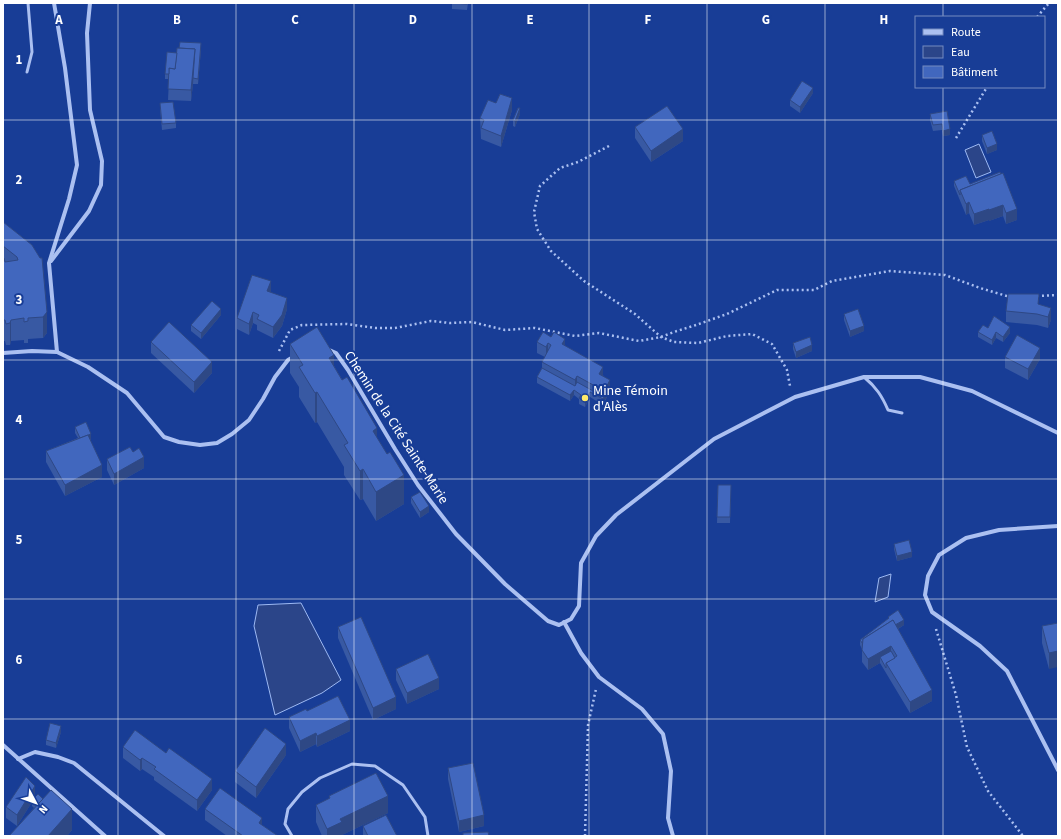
<svg xmlns="http://www.w3.org/2000/svg" width="1061" height="839" font-family="'Source Sans 3',sans-serif">
	<style>
		.water { fill: #2b4589; stroke: #9db9f3 }
		.lines { fill: none; stroke-linecap: round; stroke-linejoin: round }
		.path { stroke: #abc0f1; stroke-width: 2.5; stroke-dasharray: 2 3; stroke-linecap: butt }
		.service { stroke: #abc0f1; stroke-width: 3 }
		.minor { stroke: #abc0f1; stroke-width: 4 }
		.wall { fill: #3859a3 }
		.shaded-wall { fill: #2e4885 }
		.building { fill: #4167be; stroke: #2e4885 }
		.grid { fill: none; stroke: #fff; stroke-width: 1; stroke-opacity: 0.55 }
		.poi-dot { fill: #ffe96a; stroke: #183d96; stroke-width: 1.5 }
		.labels { text-anchor: middle; stroke-width: 4; stroke-linejoin: round; paint-order: stroke }
		.poi-label { font-size: 14px; fill: #fff; stroke: #183d96; text-anchor: start }
		.street-label { font-size: 14px; fill: #fff; stroke: #183d96 }
		.grid-label { font-size: 13px; text-anchor: middle; font-weight: bold; fill: #fff; stroke: #183d96; stroke-width: 4; stroke-linejoin: round; paint-order: stroke }
	</style>
	<rect width="100%" height="100%" fill="#183d96"/>
	<!-- water -->
	<g class="water">
		<path d="M979,144L991,172L976,178L965,150Z"/>
		<path d="M891,574L888,597L875,602L879,578Z"/>
		<path d="M301,603L341,680L322,693L275,715L254,626L258,605Z"/>
	</g>
	<g class="lines">
		<!-- path -->
		<g class="path">
			<path d="M1037,17L1049,3"/>
			<path d="M956,138L987,87"/>
			<path d="M609,146L578,162L560,168L540,186L534,212L537,229L551,251L584,281L635,314L661,337L674,342L698,343L727,336L752,334L772,344L787,370L790,386"/>
			<path d="M1037,296L1058,295"/>
			<path d="M279,351L290,330L302,325L347,324L375,328H395L431,321L450,323L472,322L505,330L535,328L575,336L599,333L639,341L661,337L674,332L696,325L727,314L777,290H814L832,281L890,271L945,275L980,288L1010,297"/>
			<path d="M936,629L956,695L967,747L988,791L1023,836"/>
			<path d="M585,836L588,725L596,689"/>
		</g>
		<!-- service -->
		<g class="service">
			<path d="M27,72L32,52L28,3"/>
			<path d="M864,377C876,387 882,396 888,410L902,413"/>
			<path d="M292,836L285,824L288,809L302,792L320,778L352,764L375,766L403,785L425,817L428,836"/>
		</g>
		<!-- minor -->
		<g class="minor">
			<path d="M54,3L65,68L77,165L69,199L49,263L57,352"/>
			<path d="M51,261L89,211L101,185L102,161L90,110L87,33L90,3"/>
			<path d="M327,349L336,353L348,370L395,449L418,485L456,534L505,584L548,621L559,625L571,619L579,606L581,563L596,536L616,515L714,439L795,397L864,377H920L972,391L1058,433"/>
			<path d="M3,353L32,351L57,352L88,367L127,393L164,437L179,442L200,445L217,443L232,434L249,420L263,399L275,377L288,360L295,356"/>
			<path d="M1058,526L999,530L966,538L939,555L928,576L925,595L932,612L980,646L1007,671L1058,770"/>
			<path d="M564,622L581,653L599,677L642,709L663,734L671,771L668,818L673,836"/>
			<path d="M3,745L105,836"/>
			<path d="M18,759L35,752L58,757L74,763L164,836"/>
		</g>
	</g>
	<!-- wall -->
	<g class="wall">
		<path d="M452,3H468L467,10L452,9Z"/>
		<path d="M201,49L198,84H193L191,101L168,100L169,79H165V74L177,53Z"/>
		<path d="M813,93L800,113L790,106V100Z"/>
		<path d="M160,103L176,123V128L162,130L160,108Z"/>
		<path d="M496,103L512,110L501,147L481,139L480,118Z"/>
		<path d="M947,111L950,135L943,136L942,130L933,131L930,120V114Z"/>
		<path d="M520,114L515,127L513,126V120Z"/>
		<path d="M635,127L683,141L651,162L635,138Z"/>
		<path d="M982,135L997,150L987,154L982,141Z"/>
		<path d="M1000,172L1017,220L1006,224L1003,216L989,221V220L974,225L969,213L966,215L954,186V181L970,184Z"/>
		<path d="M3,222L32,245L47,333L43,338L28,339V343H24V340L11,341L10,345H6L5,341H3Z"/>
		<path d="M271,293L287,309L282,326L273,338L257,330V325L253,323L249,335L237,329V318Z"/>
		<path d="M1039,305L1051,320L1048,328L1037,325L1006,322V311Z"/>
		<path d="M844,314L864,331L850,337L844,320Z"/>
		<path d="M221,315L201,339L191,331V325Z"/>
		<path d="M988,328L1010,333L1003,342L996,338L992,345L978,337V332Z"/>
		<path d="M543,332L565,346L603,375L610,391L603,405L590,397L585,407L579,404V399L574,395L570,401L537,383V377L542,368V362L545,357L537,353V342Z"/>
		<path d="M151,342L212,373L194,393L151,353Z"/>
		<path d="M793,343L812,351L796,358L793,349Z"/>
		<path d="M290,344L334,366L377,438L404,504L376,521L363,499L360,500L344,475V467L317,422L315,423L299,397V387L290,373Z"/>
		<path d="M1005,357L1040,359L1028,380L1005,368Z"/>
		<path d="M75,427L91,439L90,440L102,477L65,496L46,462V451L78,438L75,433Z"/>
		<path d="M133,452L144,468L114,485L107,470V459Z"/>
		<path d="M718,485H731L730,523H717Z"/>
		<path d="M411,497L429,512L420,518L411,503Z"/>
		<path d="M894,544L912,557L897,561L894,549Z"/>
		<path d="M888,617L904,625L898,629L932,701L910,713L880,663L868,670L862,662V649L860,645V640L888,619Z"/>
		<path d="M1058,623L1049,669L1042,643V626Z"/>
		<path d="M338,627L396,709L373,720L338,638Z"/>
		<path d="M396,669L439,689L407,704L396,680Z"/>
		<path d="M307,711L350,731L317,747L316,744L300,752L289,728V717Z"/>
		<path d="M61,732L56,748L46,745V740Z"/>
		<path d="M123,747L212,790L197,811L154,780V777L142,769L140,771L123,758Z"/>
		<path d="M286,755L256,798L235,782V771Z"/>
		<path d="M448,768L484,826L459,832L448,779Z"/>
		<path d="M329,796L388,813L342,835V836H322L316,822V805L329,799Z"/>
		<path d="M35,797L72,830L67,836H9L34,808L32,806V802L17,826L6,818V807Z"/>
		<path d="M205,809L262,825L278,836H227L205,820Z"/>
		<path d="M363,826L397,836H363Z"/>
	</g>
	<!-- shaded-wall -->
	<g class="shaded-wall">
		<path d="M201,43V49L198,84V79Z"/>
		<path d="M195,49L193,84L191,101V90Z"/>
		<path d="M813,88V93L800,113V107Z"/>
		<path d="M512,98V110L501,147V136Z"/>
		<path d="M520,108V114L515,127V121Z"/>
		<path d="M683,129V141L651,162V151Z"/>
		<path d="M950,129V135L943,136V131Z"/>
		<path d="M997,144V150L987,154V148Z"/>
		<path d="M969,202V213L966,215V204Z"/>
		<path d="M1003,205V216L989,221V210Z"/>
		<path d="M989,209V220L974,225V214Z"/>
		<path d="M1017,209V220L1006,224V213Z"/>
		<path d="M271,281V292L267,303V291Z"/>
		<path d="M287,298V309L282,326L273,338V327Z"/>
		<path d="M1051,308V320L1048,328V317Z"/>
		<path d="M221,309V315L201,339V333Z"/>
		<path d="M47,312V333L43,338V317Z"/>
		<path d="M253,312V323L249,335V324Z"/>
		<path d="M11,320V341L10,345V323Z"/>
		<path d="M864,326V331L850,337V331Z"/>
		<path d="M1010,327V333L1003,342V337Z"/>
		<path d="M996,332V338L992,345V340Z"/>
		<path d="M565,339V350L562,344Z"/>
		<path d="M548,343V354L546,358V347Z"/>
		<path d="M812,345V351L796,358V352Z"/>
		<path d="M1040,348V359L1028,380V369Z"/>
		<path d="M334,355V385L329,358Z"/>
		<path d="M212,362V373L194,393V382Z"/>
		<path d="M603,367V378L599,374Z"/>
		<path d="M577,376V387L575,391V380Z"/>
		<path d="M610,380V391L604,402V391Z"/>
		<path d="M574,390V395L570,401V395Z"/>
		<path d="M317,392V422L315,423V393Z"/>
		<path d="M590,392V397L585,407V402Z"/>
		<path d="M604,397V402L603,405V399Z"/>
		<path d="M377,428V458L373,431Z"/>
		<path d="M91,434V439L81,444V438Z"/>
		<path d="M144,457V468L114,485V474Z"/>
		<path d="M102,465V477L65,496V485Z"/>
		<path d="M363,469V499L360,500V471Z"/>
		<path d="M404,475V504L376,521V492Z"/>
		<path d="M429,506V512L420,518V512Z"/>
		<path d="M912,552V557L897,561V556Z"/>
		<path d="M904,620V625L863,650V645Z"/>
		<path d="M891,646V657H880V663L868,670V659Z"/>
		<path d="M1058,651V667L1049,669V653Z"/>
		<path d="M439,678V689L407,704V693Z"/>
		<path d="M932,690V701L910,713V702Z"/>
		<path d="M396,697V709L373,720V708Z"/>
		<path d="M350,720V731L317,747V736Z"/>
		<path d="M61,726V732L56,748V743Z"/>
		<path d="M316,733V744L300,752V741Z"/>
		<path d="M286,744V755L256,798V787Z"/>
		<path d="M142,758V769L140,771V760Z"/>
		<path d="M212,779V790L197,811V800Z"/>
		<path d="M35,786V797L32,800V802L17,826V815Z"/>
		<path d="M388,796V813L342,835V836H327V829L340,819Z"/>
		<path d="M72,809V830L67,836H48Z"/>
		<path d="M484,815V826L459,832V821Z"/>
		<path d="M262,818V829L259,823Z"/>
	</g>
	<!-- building -->
	<g class="building">
		<path d="M452,3H467V4Z"/>
		<path d="M180,42L201,43L198,79L193,78L195,49L179,48Z"/>
		<path d="M177,48L195,49L191,90L168,89L169,68L175,69Z"/>
		<path d="M167,52L177,53L175,69L169,68V74H165Z"/>
		<path d="M802,81L813,88L800,107L790,100Z"/>
		<path d="M500,94L512,98L501,136L481,128L484,120L480,118L488,100L496,103Z"/>
		<path d="M173,102L176,123L162,124L160,103Z"/>
		<path d="M667,106L683,129L651,151L635,127Z"/>
		<path d="M518,108H520L515,121L513,120Z"/>
		<path d="M947,111L950,129L943,131L942,124L933,125L930,114Z"/>
		<path d="M992,131L997,144L987,148L982,135Z"/>
		<path d="M1000,172L1001,174L960,190V195L954,181L966,176L970,184Z"/>
		<path d="M1003,173L1017,209L1006,213L1003,205L989,210V209L974,214L969,202L966,204L960,190Z"/>
		<path d="M3,222L32,245L40,258H42L47,312L43,317L28,318V321L24,322V318L11,320L10,323L6,324L5,320H3V258H4L5,262L18,260L17,257L3,246Z"/>
		<path d="M252,275L271,281L267,291L287,298L282,315L273,327L257,319L259,315L253,312L249,324L237,318Z"/>
		<path d="M1008,294H1039L1038,304L1051,308L1048,317L1037,314L1006,311Z"/>
		<path d="M212,301L221,309L201,333L191,325Z"/>
		<path d="M858,309L864,326L850,331L844,314Z"/>
		<path d="M994,316L1010,327L1003,337L996,332L992,340L978,332L983,325L988,328Z"/>
		<path d="M169,322L212,362L194,382L151,342Z"/>
		<path d="M317,327L334,355L329,358L342,380L347,377L377,428L373,431L387,454L390,452L404,475L376,492L363,469L360,471L344,445L348,443L317,392L315,393L299,367L303,365L290,344Z"/>
		<path d="M543,332L551,337L554,332L565,339L562,344L603,367L599,374L610,380L604,391L577,376L575,380L542,362L551,345L548,343L546,347L537,342Z"/>
		<path d="M1017,335L1040,348L1028,369L1005,357Z"/>
		<path d="M810,337L812,345L796,352L793,343Z"/>
		<path d="M542,368L575,386L577,382L604,397L603,399L590,392L585,402L579,398L581,395L574,390L570,395L537,377Z"/>
		<path d="M86,422L91,434L80,438L75,427Z"/>
		<path d="M88,435L102,465L65,485L46,451Z"/>
		<path d="M130,447L133,452L139,448L144,457L114,474L107,459Z"/>
		<path d="M718,485H731L730,517H717Z"/>
		<path d="M420,492L429,506L420,512L411,497Z"/>
		<path d="M909,540L912,552L897,556L894,544Z"/>
		<path d="M898,610L904,620L895,625L893,620L863,639V644L860,640L889,618L888,617Z"/>
		<path d="M361,617L396,697L373,708L338,627Z"/>
		<path d="M893,620L932,690L910,702L886,663L897,656L891,646L868,659L862,650L863,639Z"/>
		<path d="M1058,623V651L1049,653L1042,626Z"/>
		<path d="M891,651L895,658L886,663V668L880,657Z"/>
		<path d="M428,654L439,678L407,693L396,669Z"/>
		<path d="M338,696L350,720L317,736L316,733L300,741L289,717L306,709L307,711Z"/>
		<path d="M50,723L61,726L56,743L46,740Z"/>
		<path d="M265,728L286,744L256,787L235,771Z"/>
		<path d="M135,730L166,753L169,748L212,779L197,800L154,769L156,767L142,758L140,760L123,747Z"/>
		<path d="M473,763L484,815L459,821L448,768Z"/>
		<path d="M376,773L388,796L340,819L342,822L327,829L316,805L330,798L329,796Z"/>
		<path d="M26,777L35,786L17,815L6,807Z"/>
		<path d="M220,788L262,818L259,823L278,836H243L205,809Z"/>
		<path d="M51,790L72,809L48,836H9Z"/>
		<path d="M38,794L43,799L37,805L32,800Z"/>
		<path d="M386,815L397,836H368L363,826Z"/>
		<path d="M488,832L489,836H463V833Z"/>
	</g>
	<!-- grid -->
	<path class="grid" d="M118,3V836M236,3V836M354,3V836M472,3V836M589,3V836M707,3V836M825,3V836M943,3V17M943,87V836M3,120H1058M3,240H1058M3,360H1058M3,479H1058M3,599H1058M3,719H1058"/>
	<!-- markers -->
	<circle class="poi-dot" cx="585" cy="398" r="4"/>
	<g class="labels">
		<!-- poi labels -->
		<g class="poi-label">
			<text x="593" y="395">Mine Témoin<tspan x="593" dy="16">d'Alès</tspan></text>
		</g>
		<!-- street labels -->
		<g class="street-label">
			<text transform="translate(397 427) rotate(57)" y="5">Chemin de la Cité Sainte-Marie</text>
		</g>
	</g>
	<g class="grid-label">
		<text x="59" y="24">A</text>
		<text x="177" y="24">B</text>
		<text x="295" y="24">C</text>
		<text x="413" y="24">D</text>
		<text x="530" y="24">E</text>
		<text x="648" y="24">F</text>
		<text x="766" y="24">G</text>
		<text x="884" y="24">H</text>
		<text x="19" y="64">1</text>
		<text x="19" y="184">2</text>
		<text x="19" y="304">3</text>
		<text x="19" y="424">4</text>
		<text x="19" y="544">5</text>
		<text x="19" y="664">6</text>
	</g>
	<!-- border -->
	<rect width="1061" height="839" fill="none" stroke="#ffffff" stroke-width="8"/>
	<!-- legend -->
	<rect x="915" y="16" width="130" height="72" fill="#183d96" stroke="#748bc0"/>
	<rect x="923" y="29" width="20" height="6" fill="#abc0f1" stroke="#748bc0"/>
	<text x="951" y="36" font-size="12" fill="#ffffff">Route</text>
	<rect x="923" y="46" width="20" height="12" fill="#2b4589" stroke="#748bc0"/>
	<text x="951" y="56" font-size="12" fill="#ffffff">Eau</text>
	<rect x="923" y="66" width="20" height="12" fill="#4167be" stroke="#748bc0"/>
	<text x="951" y="76" font-size="12" fill="#ffffff">Bâtiment</text>
	<!-- north arrow -->
	<g transform="translate(36 803) rotate(131)" stroke="#183d96" stroke-width="3" paint-order="stroke">
	<path d="M0-3L7 15L0 10L-7 15Z" fill="#ffffff"/>
	<text y="-6" font-size="11" font-weight="bold" text-anchor="middle" fill="#ffffff">N</text>
	</g>
</svg>
